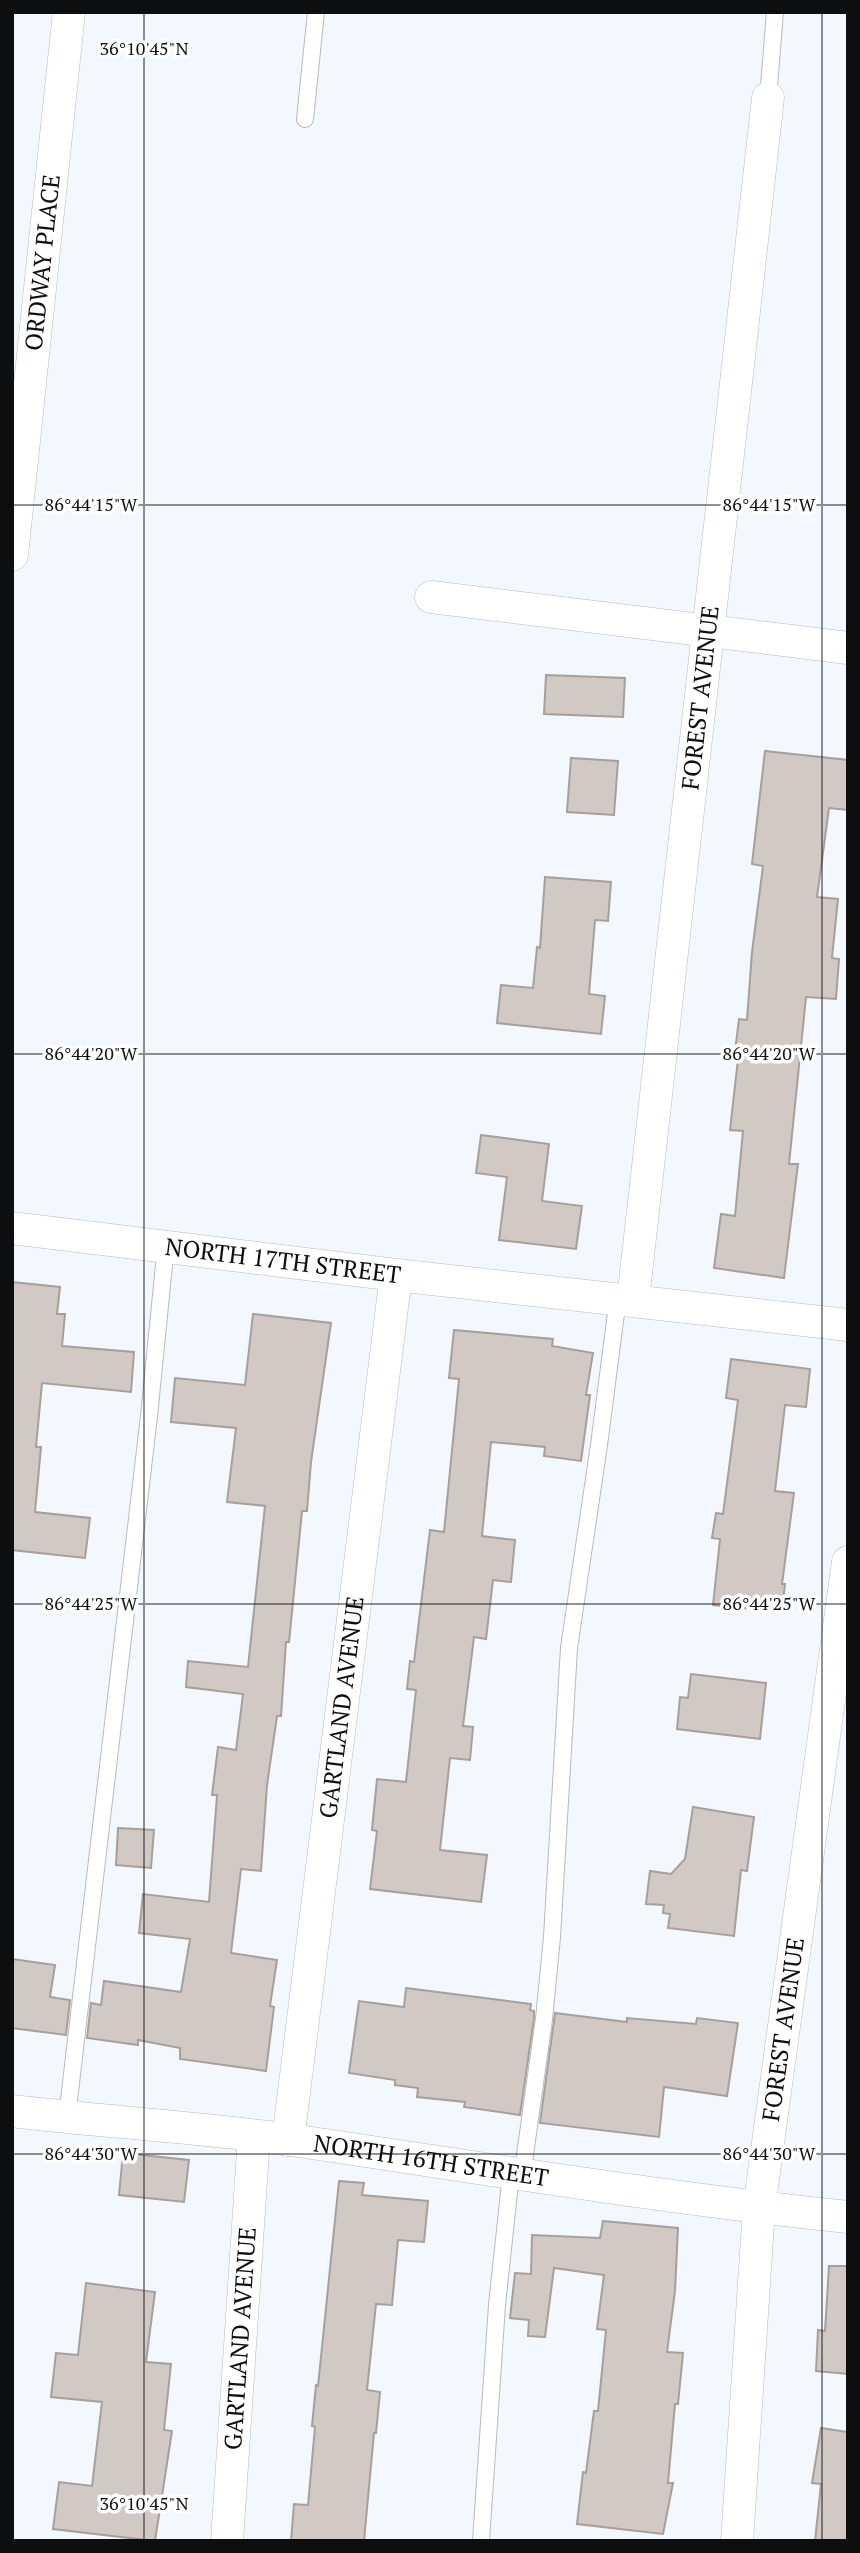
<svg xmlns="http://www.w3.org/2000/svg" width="860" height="2553" font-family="'PT Serif',serif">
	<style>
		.building { fill: #d2c9c4; stroke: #a79f9a; stroke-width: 2 }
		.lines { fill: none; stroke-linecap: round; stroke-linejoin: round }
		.lane-casing { stroke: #b6bac3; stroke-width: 18 }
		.street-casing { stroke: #b6bac3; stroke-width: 33 }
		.lane { stroke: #fff; stroke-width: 16 }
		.street { stroke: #fff; stroke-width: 32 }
		.ticks { fill: none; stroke: #0c0e10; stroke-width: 2; stroke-opacity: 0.45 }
		.labels { text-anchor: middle; stroke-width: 7; stroke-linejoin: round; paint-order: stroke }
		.street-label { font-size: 24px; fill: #0c0e10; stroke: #fff }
		.ticks-label { font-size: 18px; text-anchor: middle; fill: #0c0e10; stroke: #fff; stroke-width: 7; stroke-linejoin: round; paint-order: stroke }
	</style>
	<rect width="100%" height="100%" fill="#f3f7fe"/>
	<!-- building -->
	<g class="building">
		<path d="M546,675L625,678L623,717L544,714Z"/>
		<path d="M765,751L848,760V810L829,808L817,897L838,899L832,958L839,959L836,999L806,997L789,1164H798L784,1278L714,1268L721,1214L735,1216L743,1131L730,1130L738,1059H734L739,1019L747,1020L752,952L763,866L752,864Z"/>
		<path d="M571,758L618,761L614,815L567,812Z"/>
		<path d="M545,877L611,882L608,921L595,920L589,994L605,996L601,1034L497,1023L501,985L533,988L537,947L540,948Z"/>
		<path d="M481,1135L549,1144L542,1201L582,1206L576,1249L499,1240L507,1177L476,1173Z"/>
		<path d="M12,1282L60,1287L57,1314H65L62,1346L134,1352L131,1392L42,1383L36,1447H41L35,1512L90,1518L85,1558L12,1550Z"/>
		<path d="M253,1314L331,1323L311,1462L307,1511H302L289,1642H286L281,1716H277L267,1785L261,1871L241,1869L231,1953L277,1960L270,2006L274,2007L266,2071L180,2059V2048L138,2040V2045L87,2038L91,2003L101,2005L104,1981L181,1992L190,1939L139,1933L143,1894L209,1902L217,1795H212L218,1747L236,1750L243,1694L186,1687L188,1661L248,1667L265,1506L227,1502L236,1428L171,1422L175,1378L245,1385Z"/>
		<path d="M454,1330L553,1339L552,1346L593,1353L586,1395H590L581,1461L544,1456L545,1447L491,1442L482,1536L515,1540L511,1582L493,1580L486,1639L474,1637L463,1726L473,1727L470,1760L450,1758L440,1850L487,1855L481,1902L370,1889L377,1831L372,1830L377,1779L406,1782L416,1690L407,1689L410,1661L414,1662L430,1530L444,1532L459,1379L449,1378Z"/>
		<path d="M731,1359L810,1369L806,1407L785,1405L775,1491L794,1493L782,1584H785L782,1612L713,1605L720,1539L712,1538L716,1513L723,1514L738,1400L726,1398Z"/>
		<path d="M691,1674L766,1683L760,1739L677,1729L680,1697L688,1698Z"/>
		<path d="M693,1807L754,1817L747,1871L741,1870L734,1936L668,1928L670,1914L663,1913L664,1905L646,1904L650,1871L671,1874L685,1859Z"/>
		<path d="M118,1828L154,1830L151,1868L116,1865Z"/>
		<path d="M12,1959L55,1965L50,1997L70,2000L66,2035L12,2028Z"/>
		<path d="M406,1988L531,2004L530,2010L534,2011V2018L520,2115L464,2107L465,2102L417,2097L418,2088L395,2085V2080L349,2073L359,2001L404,2007Z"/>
		<path d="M555,2013L627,2022V2018L696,2024L697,2018L738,2023L727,2096L664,2087L659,2137L540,2123Z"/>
		<path d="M123,2153L189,2160L184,2202L119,2195Z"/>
		<path d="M339,2181L364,2183L362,2195L428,2201L424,2242L398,2240L392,2305L376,2304L367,2390L380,2392L376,2433H374L364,2541H291L294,2504L308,2505L315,2427L312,2426L316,2385L318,2386Z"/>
		<path d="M603,2221L678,2228L675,2291L667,2352L683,2353L678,2404H675L668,2483H673L663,2534L577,2524L583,2472L586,2473L594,2411H598L606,2330L597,2329L604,2275L554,2268L545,2337L528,2336L529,2320L510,2318L515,2273L531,2274L532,2235L600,2238Z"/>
		<path d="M829,2266H848V2374L816,2371L818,2330L825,2331Z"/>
		<path d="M86,2283L155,2292L146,2362L171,2364L164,2430L172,2431L155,2541L53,2529L59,2482L92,2486L102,2402L51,2397L56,2353L78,2355Z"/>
		<path d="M821,2428L848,2432V2541H815L821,2484L812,2483Z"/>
	</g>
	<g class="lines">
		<defs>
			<g id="lane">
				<path d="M768,98L775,12"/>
				<path d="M305,119L316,12"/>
				<path d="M67,2117L149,1416L166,1245"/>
				<path d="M522,2176L544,2019L552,1937L569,1648L599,1445L618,1298"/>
				<path d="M481,2541L497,2305L511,2174"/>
			</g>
			<g id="street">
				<path id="s1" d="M12,555L69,12"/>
				<path d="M431,597L848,648"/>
				<path id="s2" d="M12,1228L396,1275L848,1325"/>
				<path id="s3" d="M633,1300L768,98"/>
				<path id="s4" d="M12,2111C105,2122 199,2127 291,2140C477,2167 661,2198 848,2217"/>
				<path id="s5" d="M288,2140L396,1275"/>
				<path id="s6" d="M227,2541L254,2136"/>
				<path id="s7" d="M737,2541L759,2208L848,1562"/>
			</g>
		</defs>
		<!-- lane casing -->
		<use href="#lane" class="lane-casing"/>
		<!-- street casing -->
		<use href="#street" class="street-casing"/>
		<!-- lane -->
		<use href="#lane" class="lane"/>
		<!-- street -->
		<use href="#street" class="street"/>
	</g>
	<!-- ticks -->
	<path class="ticks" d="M144,12V2541M822,12V2541M12,505H848M12,1054H848M12,1604H848M12,2154H848"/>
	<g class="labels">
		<!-- street labels -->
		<g class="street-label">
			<text dy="8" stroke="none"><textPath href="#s1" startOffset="294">ORDWAY PLACE</textPath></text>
			<text dy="8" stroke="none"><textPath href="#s3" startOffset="606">FOREST AVENUE</textPath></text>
			<text dy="8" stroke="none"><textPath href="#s2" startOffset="273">NORTH 17TH STREET</textPath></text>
			<text dy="8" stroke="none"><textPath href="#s5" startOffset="436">GARTLAND AVENUE</textPath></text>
			<text dy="8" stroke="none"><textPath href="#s7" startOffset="514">FOREST AVENUE</textPath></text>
			<text dy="8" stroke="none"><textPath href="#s4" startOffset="422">NORTH 16TH STREET</textPath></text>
			<text dy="8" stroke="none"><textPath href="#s6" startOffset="203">GARTLAND AVENUE</textPath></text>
		</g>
	</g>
	<g class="ticks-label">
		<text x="144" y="55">36°10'45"N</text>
		<text x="769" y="511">86°44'15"W</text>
		<text x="91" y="511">86°44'15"W</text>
		<text x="769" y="1060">86°44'20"W</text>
		<text x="91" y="1060">86°44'20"W</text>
		<text x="769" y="1610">86°44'25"W</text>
		<text x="91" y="1610">86°44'25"W</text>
		<text x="91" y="2160">86°44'30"W</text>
		<text x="769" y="2160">86°44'30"W</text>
		<text x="144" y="2510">36°10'45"N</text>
	</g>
	<!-- border -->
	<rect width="860" height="2553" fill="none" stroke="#0c0e10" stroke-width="28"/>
</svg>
